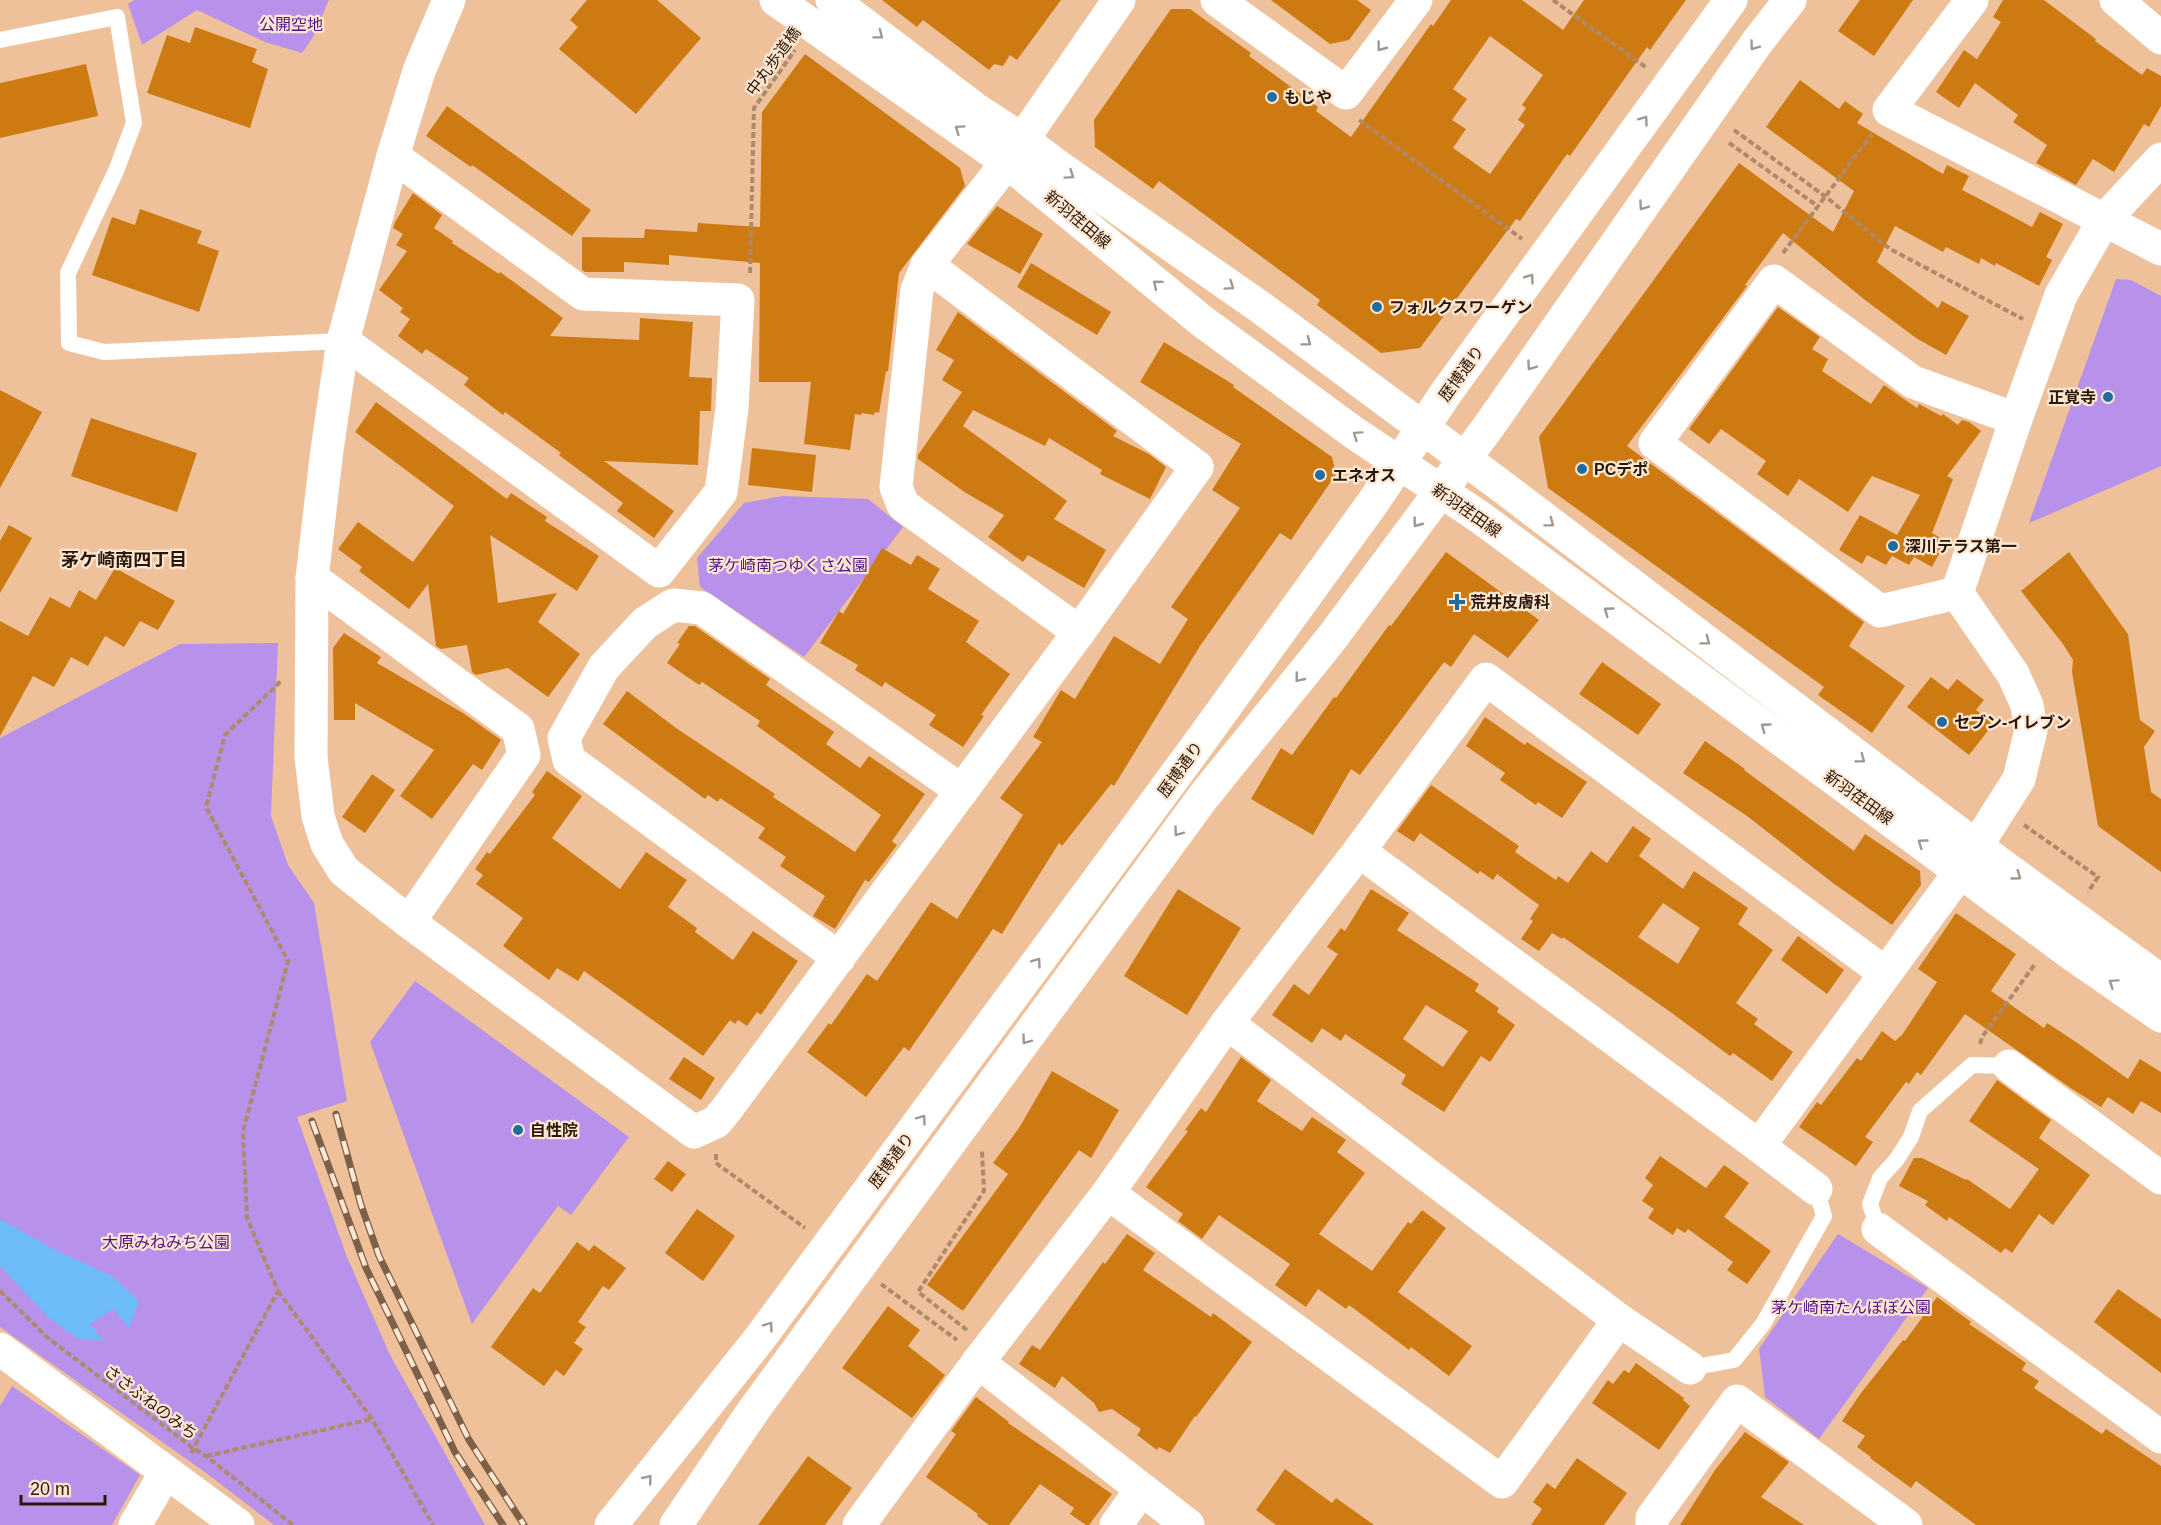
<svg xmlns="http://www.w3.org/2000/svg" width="2161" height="1525" font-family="Helvetica,'Noto Sans JP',sans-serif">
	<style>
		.green { fill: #b891eb }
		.water { fill: #6dbcf8 }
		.building { fill: #ce7a13; fill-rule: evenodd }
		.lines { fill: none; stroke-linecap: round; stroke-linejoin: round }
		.path { stroke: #ae8a6b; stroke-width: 4; stroke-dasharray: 6 3; stroke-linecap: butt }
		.service { stroke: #fff; stroke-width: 16 }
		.minor { stroke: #fff; stroke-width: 33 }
		.tertiary { stroke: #fff; stroke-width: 33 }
		.rail-casing { stroke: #7d6047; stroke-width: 7 }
		.rail { stroke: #fee7d3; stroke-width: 4.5; stroke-dasharray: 14; stroke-linecap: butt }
		.oneway { stroke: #9f9790 }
		.poi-dot { fill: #206c9f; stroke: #fee7d3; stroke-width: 2 }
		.labels { text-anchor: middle; stroke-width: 4.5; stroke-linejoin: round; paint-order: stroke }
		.park-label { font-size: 16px; fill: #510f86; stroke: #fee7d3 }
		.street-label { font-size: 16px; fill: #291809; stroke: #fee7d3 }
		.poi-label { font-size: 16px; font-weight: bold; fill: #291809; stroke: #fee7d3; text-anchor: start }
		.neighbourhood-label { font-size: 18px; font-weight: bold; fill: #291809; stroke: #fee7d3 }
	</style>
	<rect width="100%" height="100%" fill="#eec19a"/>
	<!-- green -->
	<g class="green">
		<path d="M134,0H329L313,37L302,53L265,42L197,10L142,45L128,4Z"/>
		<path d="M2116,279L2131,280L2161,296V466L2029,523Z"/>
		<path d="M782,496L868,499L903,527L804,657L700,587L697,558L744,503Z"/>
		<path d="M278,643L271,816L288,865L314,903L347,1101L297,1117L347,1257L390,1355L485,1525H274L206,1473L0,1327V738L180,644Z"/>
		<path d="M415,981L629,1137L571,1215L558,1206L472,1324L370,1042Z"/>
		<path d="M1838,1234L1928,1288L1819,1439L1765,1397L1759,1349Z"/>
		<path d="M12,1386L140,1475L112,1525H0V1406Z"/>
	</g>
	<!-- water -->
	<path class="water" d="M0,1219L57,1251L112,1276L139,1301L129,1328L113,1309L90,1324L104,1341L78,1339L48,1317L0,1266Z"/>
	<!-- building -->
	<g class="building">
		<path d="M587,0H657L701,38L636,114L559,49L578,27L570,20Z"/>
		<path d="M882,0H1061L1017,60L1010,55L1003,66L994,64L989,70L923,20L917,27Z"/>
		<path d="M1271,0H1357L1371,10L1349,40L1330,44Z"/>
		<path d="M1451,0H1522L1563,30L1584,0H1686L1650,50L1647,47L1570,156L1567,154L1520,221L1516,219L1420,348L1381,353L1317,305L1320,300L1159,181L1153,189L1095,147L1094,120L1171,9H1190L1251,53L1249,56L1318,107L1316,111L1351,137L1431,24L1433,26ZM1490,36L1543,75L1522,105L1526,108L1518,120L1525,125L1490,174L1453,148L1466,129L1452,120L1467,99L1453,89Z"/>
		<path d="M1860,0H1913L1874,56L1838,31Z"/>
		<path d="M2003,0H2044L2096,39L2095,41L2142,75L2147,68L2161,76V106L2149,127L2144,124L2114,172L2093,159L2076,185L2036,163L2047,145L2013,122L2018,115L1975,83L1959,108L1936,92L1964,50L1977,59L2001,22L1993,17Z"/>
		<path d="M195,27L257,49L252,62L268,69L250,128L147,93L167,35L190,43Z"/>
		<path d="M805,54L960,168L965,186L899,273L888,372L886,371L879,413L875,412L874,415L862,413L861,415L855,414L850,450L804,444L811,382H759L760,263L669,255V265L624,262V272H585L582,270V237L644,238L645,229L697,232L698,223L760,227L762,112Z"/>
		<path d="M86,64L98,116L0,138V83Z"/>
		<path d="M1800,80L1839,109L1845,101L1863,114L1857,123L1943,174L1947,165L1969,176L1962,190L1974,196L2032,227L2040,212L2063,224L2046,257L2052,260L2039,286L1996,263L1995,266L1981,258L1979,264L1946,247L1943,252L1895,226L1877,262L1938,308L1942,301L1969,316L1946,355L1916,338L1865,300L1783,233L1745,285L1747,286L1627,446L1864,622L1849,646L1905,686L1872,733L1818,695L1824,687L1548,488L1539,437L1739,163L1833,232L1854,191L1766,127Z"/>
		<path d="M447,106L591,210L572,236L472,165L471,167L426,136Z"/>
		<path d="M413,193L442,215L434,228L453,241L452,243L499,274L500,272L563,318L550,336L639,340L640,318L693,322L689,377L712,378L711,411H700L698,465L604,461L674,511L654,538L617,511L623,503L559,455L561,453L505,412L503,415L464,385L469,378L426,349L422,354L398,336L410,319L400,312L403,308L379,290L407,251L396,245L403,234L393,228L395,222Z"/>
		<path d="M997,206L1043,234L1020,274L967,244Z"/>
		<path d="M140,209L202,231L197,243L219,251L199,312L92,275L112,217L135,225Z"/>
		<path d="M1031,263L1111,312L1097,335L1017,287Z"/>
		<path d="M1778,307L1820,337L1812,349L1828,359L1822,371L1871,404L1884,385L1917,408L1919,404L1941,416L1943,414L1958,425L1962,420L1969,422L1981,431L1947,476L1953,479L1932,533L1946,541L1932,567L1914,557L1909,565L1892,556L1886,565L1867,555L1862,564L1839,550L1860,515L1897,535L1920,495L1872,476L1848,512L1799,479L1788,496L1757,474L1766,461L1721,429L1709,444L1689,429Z"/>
		<path d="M958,312L1117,431L1113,436L1149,454L1166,467L1150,499L1100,474L1102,470L1049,438L1045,446L973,410L963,426L1067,501L1054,519L1106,550L1084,588L1028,555L1023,562L988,537L1004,515L966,493L918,459V455L962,392L942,380L954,360L936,350Z"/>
		<path d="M1164,342L1234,385L1233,387L1332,457L1336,474L1291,540L1280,533L1200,646L1114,786L1111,784L1062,846L1059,843L1002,934L993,929L909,1051L904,1047L866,1097L807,1052L829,1023L831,1025L867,974L877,981L931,902L957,919L1023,815L1000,798L1042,742L1033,737L1061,690L1075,699L1114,636L1160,664L1188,619L1171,607L1240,508L1212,490L1241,444L1140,382Z"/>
		<path d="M0,390L42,412L0,488Z"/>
		<path d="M376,402L507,499L511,493L547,517L545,521L599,556L577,591L490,535L498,603L557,593L538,622L580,654L548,697L508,668L476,675L472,672L467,645L441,649L436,646L428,584L409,609L359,571L362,567L338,549L358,522L413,562L454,506L355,432Z"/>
		<path d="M91,418L197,453L177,512L71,476Z"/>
		<path d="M752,448L816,455L812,492L748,485Z"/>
		<path d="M9,525L32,538L0,593V541Z"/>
		<path d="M882,548L911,565L917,555L940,569L928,589L979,621L966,642L1010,674L981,715L984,716L963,747L929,725L936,715L885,682L882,687L855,670L858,665L820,643L839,611L843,614Z"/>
		<path d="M1446,552L1539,620L1508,658L1474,634L1451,667L1444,662L1360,775L1351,769L1313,835L1251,799L1281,748L1292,755L1334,697L1336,698L1389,625L1391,626Z"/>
		<path d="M2069,552L2128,634L2140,720L2155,731L2144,747L2151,792L2161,799V872L2098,826L2072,672L2073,660L2063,644L2021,591Z"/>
		<path d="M115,568L175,601L158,630L140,621L124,647L105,636L88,666L71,657L54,687L33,676L0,736V621L28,636L50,597L70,608L79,590L96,600Z"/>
		<path d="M689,626H695L770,679L766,685L834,732L826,744L860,768L869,756L925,794L892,841L897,845L869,882L865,880L835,929L813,916L825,896L780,866L786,857L758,838L765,828L720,798L718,802L708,795L705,799L603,724L627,691L676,728L775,794L773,797L855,852L881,815L757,726L760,721L702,682L699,685L667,663L680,644L677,643Z"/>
		<path d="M344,633L381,657L377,663L463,713L501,740L482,770L473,764L432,819L400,796L434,750L355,703V720H334L333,648Z"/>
		<path d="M1602,662L1661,704L1638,735L1579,694Z"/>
		<path d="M1931,677L1948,690L1957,679L1984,700L1976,710L1994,723L1969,755L1907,707Z"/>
		<path d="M1485,717L1525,745L1527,742L1587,782L1562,818L1538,802L1536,805L1500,780L1505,773L1466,746Z"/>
		<path d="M1705,741L1745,769L1744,770L1854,851L1865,834L1920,871L1921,885L1892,925L1833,883L1747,816L1683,773Z"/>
		<path d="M547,771L582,796L552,838L620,889L646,852L687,880L668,907L697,928L695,932L733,960L753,931L798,961L761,1015L757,1012L747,1026L738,1020L735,1024L730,1020L703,1056L584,971L578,981L557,968L549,980L503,946L523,918L476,884L483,875L475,869L487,852L490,854L535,795L532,792Z"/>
		<path d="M372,774L395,790L365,833L342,817Z"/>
		<path d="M1431,785L1519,846L1515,852L1556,880L1558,876L1568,883L1591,851L1607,863L1633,826L1651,839L1639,856L1683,889L1694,871L1748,908L1738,924L1773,950L1736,1003L1758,1019L1754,1024L1793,1052L1772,1081L1733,1053L1730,1056L1669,1011L1563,937L1562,939L1552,933L1539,951L1521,939L1533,921L1530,919L1539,905L1497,874L1493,880L1480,871L1478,874L1420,833L1414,842L1397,831ZM1663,903L1700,928L1678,964L1638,937Z"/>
		<path d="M1178,889L1241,928L1187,1015L1124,976Z"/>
		<path d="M1371,889L1409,913L1397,930L1479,984L1475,991L1499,1008L1497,1012L1515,1025L1490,1062L1481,1056L1444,1112L1401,1084L1406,1075L1345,1034L1341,1041L1322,1028L1312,1043L1272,1015L1294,984L1309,995L1338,954L1327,947L1341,928L1345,931ZM1426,1005L1468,1031L1443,1067L1403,1039Z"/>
		<path d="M1956,913L2016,954L1991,991L2044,1028L2047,1023L2076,1042L2128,1079L2140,1059L2161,1072V1113L2141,1101L2133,1114L2108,1097L2101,1107L2072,1089L1965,1014L1921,1075L1917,1072L1909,1084L1906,1082L1865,1137L1873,1142L1856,1166L1799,1127L1817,1102L1821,1105L1857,1058L1861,1061L1882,1031L1895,1041L1902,1035L1937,982L1918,969Z"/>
		<path d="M1798,936L1844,970L1827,994L1781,960Z"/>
		<path d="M684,1057L715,1078L701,1100L669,1079Z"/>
		<path d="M1241,1057L1271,1080L1257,1101L1302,1131L1312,1117L1346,1140L1337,1152L1365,1173L1319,1234L1372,1271L1408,1222L1411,1224L1422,1210L1446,1228L1398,1292L1472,1346L1449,1376L1411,1347L1409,1350L1349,1305L1346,1309L1318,1289L1306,1307L1275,1285L1290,1264L1219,1215L1202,1239L1178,1221L1183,1214L1146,1187L1188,1131L1185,1130L1201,1108L1206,1112Z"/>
		<path d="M1052,1071L1119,1110L1091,1158L1079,1150L963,1311L927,1285L1008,1174L993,1163L1019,1128Z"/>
		<path d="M1997,1080L2051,1120L2039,1138L2090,1175L2053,1225L2039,1214L2012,1253L2005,1248L2001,1253L1949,1217L1947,1221L1925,1205L1928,1201L1899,1186L1914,1158H1922L1966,1180L1967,1179L2010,1209L2039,1169L1969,1121Z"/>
		<path d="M1660,1156L1706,1188L1724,1165L1749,1183L1724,1217L1771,1251L1747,1284L1727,1270L1733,1262L1688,1229L1685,1233L1677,1228L1673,1235L1648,1218L1654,1209L1642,1201L1653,1185L1645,1178Z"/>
		<path d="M668,1161L686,1174L672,1192L654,1179Z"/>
		<path d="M697,1209L735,1236L703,1281L665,1253Z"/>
		<path d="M1127,1234L1155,1253L1143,1270L1211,1317L1213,1313L1252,1342L1196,1417L1195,1416L1170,1453L1159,1447L1157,1450L1137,1435L1141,1429L1112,1409L1099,1412L1094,1403L1062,1376L1055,1388L1019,1364L1032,1345L1040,1350L1103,1262L1105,1264Z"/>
		<path d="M577,1242L589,1251L594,1245L626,1268L609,1290L603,1286L578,1322L586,1327L574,1343L583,1349L564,1376L556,1370L544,1386L491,1347L533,1288L540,1293Z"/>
		<path d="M2118,1289L2161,1319V1373L2094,1322Z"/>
		<path d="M1937,1297L1971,1322L1969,1324L2026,1363L2022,1370L2039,1381L2034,1388L2102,1434L2106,1429L2161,1466V1525H1976L1916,1481L1911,1488L1870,1458L1871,1457L1857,1447L1865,1436L1842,1421L1861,1393L1903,1340L1905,1341Z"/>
		<path d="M888,1306L920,1330L908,1346L945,1375L912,1418L842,1368Z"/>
		<path d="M1636,1363L1684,1398L1683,1400L1690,1406L1659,1450L1592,1403L1608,1380L1613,1384L1624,1370L1629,1373Z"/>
		<path d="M976,1397L1009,1422L1008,1423L1112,1494L1089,1525H1086L1070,1514L1074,1508L1040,1484L1009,1525H989L977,1516L978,1514L926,1477L956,1434L951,1431Z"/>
		<path d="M1745,1432L1789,1462L1761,1497L1804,1525H1680L1715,1470Z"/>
		<path d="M808,1456L852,1488L825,1525H758Z"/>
		<path d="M1577,1458L1627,1493L1604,1525H1531L1542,1509L1533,1502L1547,1483L1555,1489Z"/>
		<path d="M1285,1469L1332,1503L1336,1498L1374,1525H1276L1256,1510Z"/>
	</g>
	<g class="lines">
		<!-- path -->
		<g class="path">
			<path d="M1553,0L1647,68"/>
			<path d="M1359,120L1522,239"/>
			<path d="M1734,130L1826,197L1890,249L2023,319"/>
			<path d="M1729,143L1819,207"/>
			<path d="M1783,253L1872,134"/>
			<path d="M750,273L754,108L795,50"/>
			<path d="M2024,825L2098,877L2088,892"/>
			<path d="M1980,1044L1982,1037L2035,964"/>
			<path d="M716,1154V1163L805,1228"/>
			<path d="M881,1284L957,1340"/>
			<path d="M0,1291L48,1338L193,1448L206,1456L293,1525"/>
			<path d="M278,1291L372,1419L433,1525"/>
			<path d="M967,1330L918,1292L984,1191L982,1151"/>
			<path d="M191,1453L278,1291L247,1218L243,1132L288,961L206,807L225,735L282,680"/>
			<path d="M206,1456L372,1419"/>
		</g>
		<!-- service -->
		<g class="service">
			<path d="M0,40L117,17L134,123L116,171L68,273L69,343L104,352L343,341"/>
			<path d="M1878,1229L1870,1204L1880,1178L1897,1159L1911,1137L1920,1111L1972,1065L2009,1066"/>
			<path d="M1690,1368L1734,1360L1763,1324L1824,1216L1816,1189"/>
		</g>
		<!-- minor -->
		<g class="minor">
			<path d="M1217,0L1346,93L1416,0"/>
			<path d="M1972,0L1889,110L2161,249"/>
			<path d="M2116,0L2161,38"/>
			<path d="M927,265L1197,467"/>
			<path d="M343,341L659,571L721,492L732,408L738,300L583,294L393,156"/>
			<path d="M312,578L518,729L524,755L409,922"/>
			<path d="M1957,593L1880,611L1655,443L1774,281L1913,382L2016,419"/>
			<path d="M1359,851L1486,679L1885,973"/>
			<path d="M839,958L569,760L564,738L604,667L645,623L673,605L702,608L962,791"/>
			<path d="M1227,1023L1619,1320L1690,1368"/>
			<path d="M2009,1066L2161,1178"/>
			<path d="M1759,1146L1816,1189"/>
			<path d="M1108,1193L1502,1482L1619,1320"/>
			<path d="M1878,1229L2161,1437"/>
			<path d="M0,1349L238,1525"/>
			<path d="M135,1525L166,1472"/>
			<path d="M859,1525L978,1362"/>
			<path d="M1116,1525L1141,1490"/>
			<path d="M1652,1525V1518L1737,1401L1906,1525"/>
		</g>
		<!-- tertiary -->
		<g class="tertiary">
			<path d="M449,0L419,71L393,156L343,341L327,450L312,578L311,757L318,816L327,844L344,871L409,922L694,1132L716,1122L726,1110L1079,632L1197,467"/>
			<path d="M776,0L1007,162L1202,321L1353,432L1481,518L2073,955L2161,1016"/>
			<path d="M832,0L974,108L1023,140L1059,167L1260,307L1504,488L1977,847L2161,981"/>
			<path d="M1079,632L903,505L896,487L917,290L927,265L1007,162L1119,0"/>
			<path d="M611,1525L760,1338L1194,750L1374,501L1446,393L1731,0"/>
			<path d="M676,1525L753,1411L1204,796L1331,639L1489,426L1758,41L1790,0"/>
			<path d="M1188,1525L978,1362L1108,1193L1227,1023L1359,851L1759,1146L1960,872L2019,779L2031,730L2027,705L2013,674L1957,593L2016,419L2061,295L2104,220L2161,159"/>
		</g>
		<defs>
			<g id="rail">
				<path d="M336,1114L361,1205L379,1256L469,1440L524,1525"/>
				<path d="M312,1121L366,1268L455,1452L503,1525"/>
			</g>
		</defs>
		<!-- rail casing -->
		<use href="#rail" class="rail-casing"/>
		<!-- rail -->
		<use href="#rail" class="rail"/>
	</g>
	<!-- one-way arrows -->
	<defs><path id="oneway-chevron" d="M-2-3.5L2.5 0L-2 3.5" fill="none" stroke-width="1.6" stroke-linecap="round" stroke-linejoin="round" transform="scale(1.5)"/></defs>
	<g class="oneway">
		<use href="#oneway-chevron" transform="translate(879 35) rotate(37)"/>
		<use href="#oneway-chevron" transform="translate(1754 46) rotate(126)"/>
		<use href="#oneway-chevron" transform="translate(1381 47) rotate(127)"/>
		<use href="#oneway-chevron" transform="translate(1644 120) rotate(-54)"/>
		<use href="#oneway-chevron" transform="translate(959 129) rotate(-145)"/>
		<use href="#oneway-chevron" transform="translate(1070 175) rotate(35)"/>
		<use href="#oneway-chevron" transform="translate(1643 206) rotate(125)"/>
		<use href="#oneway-chevron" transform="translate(1530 278) rotate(-54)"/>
		<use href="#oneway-chevron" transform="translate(1157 284) rotate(-140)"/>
		<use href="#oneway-chevron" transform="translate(1230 286) rotate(35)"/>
		<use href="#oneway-chevron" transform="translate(1307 342) rotate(37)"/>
		<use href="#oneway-chevron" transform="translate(1531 366) rotate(125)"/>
		<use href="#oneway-chevron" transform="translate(1357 435) rotate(-145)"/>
		<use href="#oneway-chevron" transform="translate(1417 523) rotate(127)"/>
		<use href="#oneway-chevron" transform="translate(1550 523) rotate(37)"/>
		<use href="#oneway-chevron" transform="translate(1608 611) rotate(-144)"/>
		<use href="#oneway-chevron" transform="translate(1706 641) rotate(37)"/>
		<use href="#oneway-chevron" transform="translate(1299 678) rotate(129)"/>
		<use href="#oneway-chevron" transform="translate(1765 727) rotate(-144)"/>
		<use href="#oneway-chevron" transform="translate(1861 759) rotate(37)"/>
		<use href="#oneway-chevron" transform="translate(1178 832) rotate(126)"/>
		<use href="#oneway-chevron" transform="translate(1922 843) rotate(-144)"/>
		<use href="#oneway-chevron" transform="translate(2017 876) rotate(36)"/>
		<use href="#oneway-chevron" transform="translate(1037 962) rotate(-54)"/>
		<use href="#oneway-chevron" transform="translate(2113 983) rotate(-145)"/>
		<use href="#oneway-chevron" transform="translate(1026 1040) rotate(126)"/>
		<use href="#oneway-chevron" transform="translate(922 1119) rotate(-54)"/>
		<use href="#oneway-chevron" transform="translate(769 1326) rotate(-54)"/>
		<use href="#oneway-chevron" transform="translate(648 1479) rotate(-51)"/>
	</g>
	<!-- markers -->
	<g class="poi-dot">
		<circle cx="1272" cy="97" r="6"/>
		<circle cx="1377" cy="307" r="6"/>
		<circle cx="2108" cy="397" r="6"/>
		<circle cx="1582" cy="469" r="6"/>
		<circle cx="1320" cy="475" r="6"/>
		<circle cx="1893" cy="546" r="6"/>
		<path d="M1454 593h6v6h6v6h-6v6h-6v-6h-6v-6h6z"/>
		<circle cx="1942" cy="722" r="6"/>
		<circle cx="518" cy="1130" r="6"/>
	</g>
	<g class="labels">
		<!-- park labels -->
		<g class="park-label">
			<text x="291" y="30">公開空地</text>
			<text x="788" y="571">茅ケ崎南つゆくさ公園</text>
			<text x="166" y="1248">大原みねみち公園</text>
			<text x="1851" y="1313">茅ケ崎南たんぽぽ公園</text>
		</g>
		<!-- street labels -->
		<g class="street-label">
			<text transform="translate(773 61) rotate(-54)" y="6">中丸歩道橋</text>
			<text transform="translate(1078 219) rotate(40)" y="6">新羽荏田線</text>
			<text transform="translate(1461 373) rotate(-54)" y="6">歴博通り</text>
			<text transform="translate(1467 510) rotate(35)" y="6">新羽荏田線</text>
			<text transform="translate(1180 769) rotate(-54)" y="6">歴博通り</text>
			<text transform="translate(1859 797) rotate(36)" y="6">新羽荏田線</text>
			<text transform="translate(891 1160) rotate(-54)" y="6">歴博通り</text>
			<text transform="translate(151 1402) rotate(37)" y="6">ささぶねのみち</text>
		</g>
		<!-- poi labels -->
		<g class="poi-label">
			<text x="1284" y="103">もじや</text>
			<text x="1389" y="313">フォルクスワーゲン</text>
			<text x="2096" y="403" text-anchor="end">正覚寺</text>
			<text x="1594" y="475">PCデポ</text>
			<text x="1332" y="481">エネオス</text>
			<text x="1905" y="552">深川テラス第一</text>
			<text x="1470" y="608">荒井皮膚科</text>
			<text x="1954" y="728">セブン-イレブン</text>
			<text x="530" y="1136">自性院</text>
		</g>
		<!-- neighbourhood labels -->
		<g class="neighbourhood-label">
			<text x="124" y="566">茅ケ崎南四丁目</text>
		</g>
	</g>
	<!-- scale -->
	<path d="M21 1495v9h84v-9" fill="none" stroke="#291809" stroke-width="3"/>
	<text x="30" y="1495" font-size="18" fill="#291809" stroke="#fee7d3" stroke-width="4.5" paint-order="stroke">20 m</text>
</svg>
